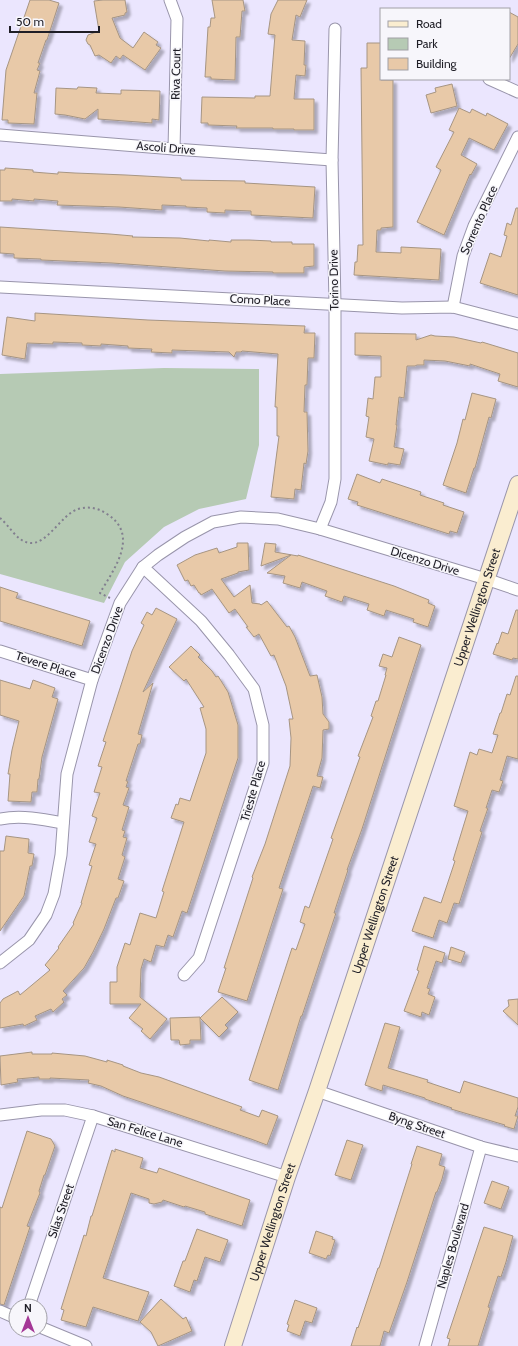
<svg xmlns="http://www.w3.org/2000/svg" width="518" height="1346" font-family="Cabin,sans-serif">
	<style>
		.green { fill: #b6cab4 }
		.building { fill: #e8c9a8; stroke: #a69583; filter: url(#shadow) }
		.lines { fill: none; stroke-linecap: round; stroke-linejoin: round }
		.street-casing { stroke: #9995ab; stroke-width: 13 }
		.secondary-casing { stroke: #9995ab; stroke-width: 18 }
		.path { stroke: #827f8f; stroke-width: 2; stroke-dasharray: 2 3; stroke-linecap: butt }
		.street { stroke: #fff; stroke-width: 11 }
		.secondary { stroke: #faedd0; stroke-width: 16 }
		.labels { text-anchor: middle; stroke-width: 3; stroke-linejoin: round; paint-order: stroke }
		.street-label { font-size: 12px; fill: #1f1e26; stroke: #f7f6fb }
	</style>
	<defs>
		<filter id="shadow"><feDropShadow dx="3.5" dy="3.5" stdDeviation="1" flood-color="#0004"/></filter>
	</defs>
	<rect width="100%" height="100%" fill="#ebe6fe"/>
	<!-- green -->
	<path class="green" d="M164,368L259,369V445L246,499L199,509L164,527L125,562L104,603L0,574V374Z"/>
	<!-- building -->
	<g class="building">
		<path d="M30,0H49L59,3L47,40H46L38,63H40L37,70L40,71L34,93H37L34,124L8,123V120H2L6,70Z"/>
		<path d="M103,0H125L127,12L125,13V15L112,18L120,38L133,48L144,32L158,42L156,45L161,48L145,70L123,55L120,59L116,56L111,63L99,55L95,56L90,45L88,44L86,40L88,35L99,31L94,1Z"/>
		<path d="M212,0H243L245,11H242L240,37H236L235,80L211,79V77H205L208,27H210L211,18H215Z"/>
		<path d="M278,0H307L300,17L296,15L292,40L305,41L304,65H306L305,76L296,75L294,99H314V130H294V129H273V128H236L237,126L208,125V123H201L202,97L255,98V96H270L275,35L268,34L271,14Z"/>
		<path d="M509,12L518,17V44L509,59Z"/>
		<path d="M367,43H381V80H393V227L381,228V230H377L376,252L401,253V247L441,249L439,280L354,275L355,262H357L358,245H363L361,68H367Z"/>
		<path d="M452,84L457,106L431,113L426,95L436,92L435,88Z"/>
		<path d="M78,87L97,88L96,93L121,94V90L160,91L159,120L152,119V123L98,119V109L85,119L65,115L55,114L56,88L77,89Z"/>
		<path d="M459,108L470,113L472,109L486,116L487,113L508,124L494,150L469,138L461,155L477,164L471,175L470,174L444,235L417,222L441,170L436,167L454,132L449,130Z"/>
		<path d="M5,168L33,170V172L58,174V172L75,173L126,175L181,178V180L245,181V183L315,187L313,218L251,215V211L225,210V213L207,212V208L186,207V206L162,205V210L119,207L57,205L58,201L34,199V201L12,199V201H0V170H5Z"/>
		<path d="M516,208H518V295L480,283L490,253L501,257L507,236L504,235L507,223L511,225Z"/>
		<path d="M0,227L110,234L133,236L132,237L180,238L209,241V240L231,242V240H249L271,241V242H292V244H314V266L304,267V273H273V272L225,271L112,263L41,260V259L14,258V254L0,253Z"/>
		<path d="M35,313L148,320L305,326L304,333H315L314,358H308L307,385H305L304,412H307L308,451L306,464L304,463L301,490L295,489L294,499L271,497L279,436H277V407H275L278,354L242,351L241,352H236L234,357L229,352L172,350V353L151,352L152,349L128,348V346L101,344V346L82,345V343L53,342V344L27,343L25,359L2,355L7,317L35,321Z"/>
		<path d="M355,333L416,334V340L431,335L435,336L454,337L481,343L482,342L518,353V387L498,381L500,374L470,364V366L445,361L424,360V365H417L415,366H407L404,398L399,397L396,425H397L394,447L404,449L400,465L388,463V465L369,461L374,439L366,437L369,417L366,416L368,398L373,399L375,377H381V356L355,355Z"/>
		<path d="M472,393L496,399L491,418L489,417L475,468H474L466,493L443,485L457,443L463,419L465,420Z"/>
		<path d="M357,474L380,483L382,479L421,492L420,495L444,503L443,505L464,512L457,533L450,531L449,534L357,505L358,502L348,499Z"/>
		<path d="M237,543H248L249,570L238,572V573L221,579L234,597L250,585L252,603L260,604L261,605L267,601L287,627L289,626L295,637L310,676L317,675L322,697L323,714L329,722V729L323,730L322,758L317,776L323,777L320,788L313,786L279,888L283,889L247,1001L218,992L226,968H224L253,878L252,877L265,844L290,766L291,738L289,719H293L286,686L274,655L271,656L259,634L254,637L246,627H248L235,609L229,613L212,589L201,595L200,593H199L194,585L191,586L188,580L185,581L177,565L195,555L217,548L219,553L237,547Z"/>
		<path d="M265,543L276,544L275,552L298,556V555L394,586L429,600L428,603L435,606L428,627L413,622L414,619L386,610L384,616L367,610L369,604L344,596L342,602L325,596L327,591L302,582L300,588L283,583L285,576L267,573L291,555L261,566Z"/>
		<path d="M0,587L18,593L16,598L90,621L82,646L0,621Z"/>
		<path d="M156,608L177,619L143,692L153,683L138,734L142,735L140,744H138L126,781H128L126,787L129,788L123,805L129,807L122,830L125,831L123,837L127,838L122,855L125,857L118,879L124,881L118,898H116L104,929L93,952L84,968L63,991L67,995L62,999L64,1002L53,1012L51,1009L35,1016L37,1020L24,1026L23,1024L0,1028V1003L3,999L18,991L20,995L50,970L45,965L59,948L58,947L74,924L73,923L82,903H81L92,866L89,865L96,844L89,842L97,818L92,816L100,793L94,792L102,767L98,766L106,742L103,741L132,651L144,625L141,623L147,612L152,615Z"/>
		<path d="M516,610H518V659L513,658L512,660L493,654L497,643L498,644L502,632L508,634Z"/>
		<path d="M399,637L421,645L362,829L347,870H348L334,913H336L302,1016H301L278,1090L249,1080L292,948L296,950L305,924L300,922L305,906L309,908L333,839L331,838L360,757L358,756L373,717L371,716L376,701H378L386,675H385L387,668L379,666L383,654L392,657Z"/>
		<path d="M191,646L200,655L198,657L212,671L216,677L218,676L228,692L238,725V758L187,913L182,911L173,937L168,935L164,947L156,945L151,962L144,959L141,969L140,997L167,1019L150,1039L141,1031L143,1029L129,1018L141,1004H110V982H117V967L125,943L130,945L140,913L156,918L164,892L162,891L184,822L171,818L176,804L178,805L180,798L190,801L206,753V729L200,708L204,707L186,679L184,681L169,667Z"/>
		<path d="M516,676H518V759L507,756L500,780L503,781L499,792L492,790L486,808H488L480,831L482,832L459,904L454,903L447,923L439,920L433,938L412,931L424,897L441,903L455,861L453,860L468,811L454,806L470,752L477,755L479,749L492,753L498,735L493,734L500,713H501L507,694L510,695Z"/>
		<path d="M0,680L30,689L33,680L55,688L52,697L58,699L42,757L39,779H38L37,792H32L31,802L8,801L10,774H8L12,750L19,721L0,715Z"/>
		<path d="M6,836L29,839L28,853L34,854L32,866H30L24,896L0,931V851H4Z"/>
		<path d="M424,946L445,953L442,963L436,961L427,988L430,989L428,994L435,997L429,1015L422,1012L421,1017L404,1011L419,971L417,970Z"/>
		<path d="M451,947L465,952L461,963L448,959Z"/>
		<path d="M222,997L238,1012L225,1025L228,1028L219,1037L200,1018L201,1040H190V1044L180,1045L179,1040H171L170,1018L200,1017V1018Z"/>
		<path d="M518,999V1025L503,1011L509,1006L508,1000Z"/>
		<path d="M385,1023L400,1027L388,1068L428,1080L427,1082L460,1093L464,1081L518,1098V1107L515,1116H518L514,1129L504,1126L505,1125L451,1109L452,1108L425,1099V1098L383,1085L382,1091L365,1085Z"/>
		<path d="M32,1052V1054H52V1053L85,1056L107,1062V1060L123,1065V1066L141,1073L159,1077L242,1107L240,1110L259,1117L262,1110L278,1116L267,1145L251,1139L123,1096L101,1086L88,1083L89,1080L50,1078V1079H39V1077L17,1079L18,1082L1,1085L0,1056Z"/>
		<path d="M27,1131L51,1139L55,1146L45,1175H44L39,1191L40,1193L27,1226L30,1227L4,1305L0,1304V1207L2,1208Z"/>
		<path d="M347,1140L363,1145L351,1180L335,1175Z"/>
		<path d="M417,1146L442,1154L439,1165L445,1167L442,1179L437,1192H436L407,1282L389,1333L384,1331L380,1346H351L357,1327L358,1328L378,1268H379L412,1164H411Z"/>
		<path d="M115,1149L143,1158L140,1168L157,1173L159,1168L250,1200L242,1226L205,1214V1212L185,1206L184,1207L163,1200L162,1202L154,1204L149,1203V1199L131,1193L103,1278L149,1292L138,1321L93,1307L86,1327L61,1320L64,1310L61,1309L84,1235L86,1236L91,1216H92L112,1150L115,1152Z"/>
		<path d="M492,1181L509,1187L501,1209L484,1203Z"/>
		<path d="M484,1227L513,1236L506,1262L501,1277L498,1276L488,1307L490,1308L478,1346H448L450,1339L447,1338Z"/>
		<path d="M197,1229L228,1240L220,1262L205,1257L197,1281L194,1280L190,1292L174,1286L183,1261H185Z"/>
		<path d="M316,1231L333,1237L332,1239L335,1240L330,1256L328,1255L326,1259L309,1253Z"/>
		<path d="M161,1299L183,1319L186,1317L192,1331L158,1346L151,1332L140,1322Z"/>
		<path d="M295,1300L317,1308L312,1323L305,1321L300,1336L287,1331L289,1325L287,1324Z"/>
	</g>
	<g class="lines">
		<defs>
			<g id="street">
				<path d="M170,0L177,19L174,149"/>
				<path d="M489,79L518,92"/>
				<path d="M0,135L174,149L332,160"/>
				<path d="M0,287L402,308L453,307L518,324"/>
				<path d="M453,307L463,256L474,226L518,137"/>
				<path d="M320,529L331,502L335,479V304L332,160L335,29"/>
				<path d="M143,567L201,621L229,655L254,689L263,725V763L199,958L184,975"/>
				<path d="M0,651L92,680"/>
				<path d="M0,819C21,815 42,819 63,823"/>
				<path d="M0,963L29,940L46,915L54,894L61,855L67,774L92,680L120,603L143,567L158,555L185,537L213,522L241,517L278,519L320,529L486,579L518,590"/>
				<path d="M317,1091L481,1147L518,1156"/>
				<path d="M0,1115L41,1110H65L93,1116L287,1177"/>
				<path d="M29,1306L93,1116"/>
				<path d="M0,1311L16,1318"/>
				<path d="M40,1327L86,1346"/>
				<path d="M425,1346L481,1147"/>
			</g>
			<g id="secondary">
				<path id="s1" d="M233,1346L287,1177L317,1091L518,484"/>
			</g>
		</defs>
		<!-- street casing -->
		<use href="#street" class="street-casing"/>
		<!-- secondary casing -->
		<use href="#secondary" class="secondary-casing"/>
		<!-- path -->
		<path class="path" d="M0,518C9,525 17,542 30,543C47,545 62,514 78,509C89,506 98,508 107,514C140,535 114,569 100,593L110,598"/>
		<!-- street -->
		<use href="#street" class="street"/>
		<!-- secondary -->
		<use href="#secondary" class="secondary"/>
	</g>
	<g class="labels">
		<!-- street labels -->
		<g class="street-label">
			<text transform="translate(176 74) rotate(-89)" y="4">Riva Court</text>
			<text transform="translate(166 148) rotate(5)" y="4">Ascoli Drive</text>
			<text transform="translate(479 220) rotate(-66)" y="4">Sorrento Place</text>
			<text transform="translate(334 280) rotate(-91)" y="4">Torino Drive</text>
			<text transform="translate(260 300) rotate(3)" y="4">Como Place</text>
			<text transform="translate(425 561) rotate(17)" y="4">Dicenzo Drive</text>
			<text dy="4" stroke="none"><textPath href="#s1" startOffset="778">Upper Wellington Street</textPath></text>
			<text transform="translate(107 640) rotate(-70)" y="4">Dicenzo Drive</text>
			<text transform="translate(46 665) rotate(18)" y="4">Tevere Place</text>
			<text transform="translate(253 791) rotate(-74)" y="4">Trieste Place</text>
			<text dy="4" stroke="none"><textPath href="#s1" startOffset="454">Upper Wellington Street</textPath></text>
			<text transform="translate(417 1125) rotate(19)" y="4">Byng Street</text>
			<text transform="translate(145 1132) rotate(17)" y="4">San Felice Lane</text>
			<text transform="translate(61 1211) rotate(-71)" y="4">Silas Street</text>
			<text dy="4" stroke="none"><textPath href="#s1" startOffset="130">Upper Wellington Street</textPath></text>
			<text transform="translate(453 1246) rotate(-74)" y="4">Naples Boulevard</text>
		</g>
	</g>
	<!-- legend -->
	<rect x="380" y="8" width="130" height="72" fill="#f7f6fb" stroke="#a1a0a6"/>
	<rect x="388" y="21" width="20" height="6" fill="#faedd0" stroke="#a1a0a6"/>
	<text x="416" y="28" font-size="12" fill="#1f1e26">Road</text>
	<rect x="388" y="38" width="20" height="12" fill="#b6cab4" stroke="#a1a0a6"/>
	<text x="416" y="48" font-size="12" fill="#1f1e26">Park</text>
	<rect x="388" y="58" width="20" height="12" fill="#e8c9a8" stroke="#a1a0a6"/>
	<text x="416" y="68" font-size="12" fill="#1f1e26">Building</text>
	<!-- north arrow -->
	<g transform="translate(28 1318)"><circle r="19" fill="#f7f6fb" stroke="#a1a0a6"/>
	<path d="M0-3L7 15L0 10L-7 15Z" fill="#a43796"/>
	<text y="-6" font-size="11" font-weight="bold" text-anchor="middle" fill="#1f1e26">N</text>
	</g>
	<!-- scale -->
	<path d="M10 26v6h89v-6" fill="none" stroke="#1f1e26" stroke-width="2"/>
	<text x="16" y="26" font-size="12" fill="#1f1e26" stroke="#f7f6fb" stroke-width="3" paint-order="stroke">50 m</text>
</svg>
